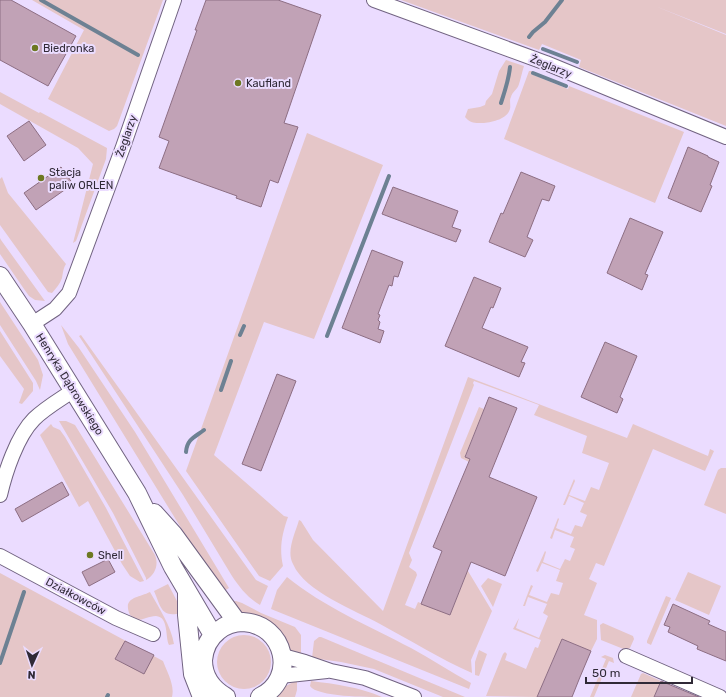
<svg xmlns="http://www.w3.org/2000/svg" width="726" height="697" font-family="Rubik,sans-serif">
	<rect width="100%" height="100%" fill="#ebdcff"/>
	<!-- green -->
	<path fill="#e5c6c8" d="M 32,0 L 163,0 L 117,126 L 114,129 L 109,131 L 48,99 L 84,30 Z
		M 401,0 L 726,0 L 726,34 L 655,6 L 726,35 L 726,126 L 579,67 L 581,60 L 542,44 L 539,50 Z
		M 506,60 L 524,66 C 522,72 521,78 519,84 C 518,89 512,92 511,97 C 509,100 511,105 510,109 C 507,119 493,122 484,123 C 475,123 471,124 465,117 L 468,109 L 480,107 L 485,105 L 486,101 L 492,94 L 499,71 Z
		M 529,71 L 532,71 L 531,74 L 568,89 L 569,86 L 684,132 L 655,203 L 504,139 Z
		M 0,92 L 39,113 L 40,112 L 107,148 L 106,159 L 76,241 L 73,243 L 93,164 L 78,148 L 0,104 Z
		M 307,133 L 383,165 L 314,339 L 264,322 L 214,455 L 284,516 L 288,517 C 282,534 279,548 283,566 L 270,581 L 259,576 L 186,471 Z
		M 2,177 L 8,193 L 66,264 C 63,269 63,273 62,278 C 60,284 56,288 52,293 L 48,292 L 0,225 L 0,179 Z
		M 0,238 L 1,240 L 45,301 L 35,300 L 29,296 L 24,289 L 0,254 Z
		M 0,302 L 38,360 L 43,375 L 40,390 L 36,381 L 0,325 Z
		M 61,325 L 79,348 L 135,432 L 229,588 L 221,593 L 68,344 Z
		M 0,331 L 33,383 L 33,391 L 22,404 L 19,403 L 24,389 L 0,356 Z
		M 81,335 L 256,580 L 268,586 L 260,605 C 247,597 240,588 232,576 L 183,495 L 79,336 Z
		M 468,377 L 627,438 L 633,424 L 708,456 L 710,449 L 714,451 L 705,471 L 653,449 L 604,566 L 596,563 L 589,579 L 597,583 L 584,615 L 597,620 L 597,639 L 591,651 L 562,639 L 537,697 L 486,696 L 503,654 L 505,652 L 507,654 L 505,660 L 526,669 L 535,647 L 538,648 L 541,640 L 513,629 L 519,618 L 516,628 L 539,638 L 548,616 L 543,613 L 547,604 L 528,597 L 525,606 L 523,606 L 531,585 L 533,586 L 529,595 L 547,602 L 551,593 L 559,595 L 563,583 L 556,581 L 560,570 L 542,563 L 538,572 L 536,571 L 545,551 L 546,552 L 543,562 L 560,569 L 565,559 L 570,561 L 575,549 L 570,547 L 574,537 L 555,530 L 552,539 L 550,538 L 558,518 L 559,519 L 556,528 L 571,534 L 575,525 L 582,527 L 587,515 L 580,512 L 584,503 L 569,496 L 565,505 L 563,505 L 574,479 L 575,481 L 569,495 L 585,501 L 591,487 L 599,490 L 609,463 L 582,453 L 587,436 L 534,415 L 539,405 L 474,381 L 473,383 L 474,385 L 409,553 L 412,560 L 409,567 L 416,572 L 417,575 L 405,605 L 415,609 L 418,602 L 450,615 L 465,578 L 465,566 L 492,611 L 471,660 L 472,673 C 440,659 410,640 380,624 C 355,610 305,592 293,564 C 286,551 295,534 299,520 L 301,521 L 313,540 L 383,611 Z
		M 479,407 L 484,409 L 465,456 L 470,459 L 469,462 L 461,458 L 460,453 Z
		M 59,421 L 66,421 L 75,425 L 155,555 C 159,565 155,575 146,580 L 146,578 L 113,513 Z
		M 51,424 L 53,427 L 60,430 L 65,437 L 106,508 L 144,581 L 140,582 L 130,576 L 122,564 L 88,501 L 79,507 L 40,435 Z
		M 721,468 L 726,468 L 726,514 L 704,505 L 718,470 Z
		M 688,572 L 721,586 L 709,615 L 675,600 Z
		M 0,573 L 163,661 C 167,672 175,685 172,697 L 0,697 Z
		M 287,577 C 324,607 369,626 411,648 C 431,659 451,672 471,683 L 469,689 L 271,609 L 277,590 Z
		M 488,578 L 502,584 L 493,607 L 481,586 Z
		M 168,584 L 178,603 L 181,613 C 161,618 161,607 154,591 Z
		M 150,592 C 159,608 171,626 174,644 L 169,645 C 165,637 169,617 156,616 C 149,616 143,620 137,620 L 130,615 C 122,597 138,598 150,592 Z
		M 666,596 L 671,598 L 651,645 L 647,643 L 647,641 Z
		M 236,601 L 242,603 L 261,613 L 295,627 L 301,635 L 301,656 L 293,652 L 245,617 L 229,602 Z
		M 603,623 L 633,636 L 634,639 L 630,648 L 626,650 L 601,640 L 600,625 Z
		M217 662a27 27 0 1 1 54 0a27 27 0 1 1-54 0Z
		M 319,637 L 321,637 L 465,697 L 443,697 L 374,669 L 341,662 L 312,658 L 314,641 Z
		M 479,650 L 487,654 L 479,676 L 475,675 L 475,662 Z
		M 605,655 L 613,658 L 614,663 L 609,661 L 594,697 L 590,697 L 606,659 L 601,657 Z
		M 643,673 L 661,681 L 654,697 L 631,697 L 641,674 Z
		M 297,680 L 297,690 L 295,697 L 271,697 L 284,687 Z
		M 311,681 C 335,684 359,687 382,697 C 368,697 317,697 310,686 Z"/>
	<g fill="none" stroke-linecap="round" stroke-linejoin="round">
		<!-- stream -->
		<path stroke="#6d8193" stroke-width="4" d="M 41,0 L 138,55
			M 529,37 L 533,32 L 545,22 L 562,0
			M 543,49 L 577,62
			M 533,73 L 566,86
			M 501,103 C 505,91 509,79 510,67
			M 240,335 L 244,326
			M 327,336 L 389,176
			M 221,390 L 231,361
			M 186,452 C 187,439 195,437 204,430
			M 0,663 L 24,592
			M 107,697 L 108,695"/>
	</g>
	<!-- building -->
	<path fill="#c1a2b6" stroke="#8d6e83" d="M 0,0 L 11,0 L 76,36 L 48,86 L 0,60 Z
		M 206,0 L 278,0 L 321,15 L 284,123 L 298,127 L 278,183 L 270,180 L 261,207 L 236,198 L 237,196 L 159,168 L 169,141 L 159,137 L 197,30 L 195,30 Z
		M 29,121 L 46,145 L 24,161 L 7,136 Z
		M 688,147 L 708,156 L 708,157 L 719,162 L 710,185 L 712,186 L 701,212 L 668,198 Z
		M 61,167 L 73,184 L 36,210 L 24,193 Z
		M 521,172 L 555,186 L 549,201 L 542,199 L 527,237 L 533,240 L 525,257 L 489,242 L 501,213 L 503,214 Z
		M 393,187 L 458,211 L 452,227 L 461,230 L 456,242 L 382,214 Z
		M 630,218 L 663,232 L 645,274 L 648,275 L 642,290 L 607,273 Z
		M 372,250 L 403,262 L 398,277 L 394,276 L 392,286 L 389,285 L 378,314 L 380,315 L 378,320 L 380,322 L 378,329 L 384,331 L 380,343 L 342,328 Z
		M 474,277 L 501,288 L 493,308 L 491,307 L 482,328 L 528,347 L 521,362 L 525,363 L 519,377 L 445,346 Z
		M 605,342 L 637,356 L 620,397 L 623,399 L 617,413 L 581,397 Z
		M 277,374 L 296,381 L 261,471 L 242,464 Z
		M 489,397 L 517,408 L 489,477 L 537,497 L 505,576 L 471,562 L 450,615 L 421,604 L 442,551 L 433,547 L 470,459 L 465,457 Z
		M 62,482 L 69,495 L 22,522 L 15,509 Z
		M 108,559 L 115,572 L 89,586 L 82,572 Z
		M 673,604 L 710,621 L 708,624 L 726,632 L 726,661 L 697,649 L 698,646 L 668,632 L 670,627 L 664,625 Z
		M 562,639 L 591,651 L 580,677 L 572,697 L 537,697 Z
		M 125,641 L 154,655 L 144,674 L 115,659 Z
		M 661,681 L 687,692 L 699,697 L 654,697 Z"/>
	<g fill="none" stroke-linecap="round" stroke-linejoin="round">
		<defs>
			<path id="minor" d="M 374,0 L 546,63 L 726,137
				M 32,324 L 55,309 L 69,293 L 123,147 L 174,0
				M 0,495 C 5,473 17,436 34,419 C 45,408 61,399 74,390
				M 0,556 L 116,618 L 153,634
				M 283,656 L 305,662 L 331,671 L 365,678 L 414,697
				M 626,656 L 720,697
				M 280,676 L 327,671"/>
			<path id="major" d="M 0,276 L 32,324 L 137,493 L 173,567 L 213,635
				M 154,513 L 173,534 L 237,622
				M 187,591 L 187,615 L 193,674 L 202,697
				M 226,697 C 212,689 203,676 203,660 C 204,649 209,638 218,631 C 225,625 234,622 243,622 C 285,624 298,679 260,697"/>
		</defs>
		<!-- minor casing -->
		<use href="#minor" stroke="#716381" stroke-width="16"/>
		<!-- major casing -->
		<use href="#major" stroke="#716381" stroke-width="20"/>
		<!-- minor -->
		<use href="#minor" stroke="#fff" stroke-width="14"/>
		<!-- major -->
		<use href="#major" stroke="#fff" stroke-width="18"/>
	</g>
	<!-- markers -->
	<g fill="#6d7822" stroke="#ebdcff" stroke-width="1.5">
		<circle cx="35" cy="48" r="4"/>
		<circle cx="238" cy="83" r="4"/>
		<circle cx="41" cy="178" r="4"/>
		<circle cx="90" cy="555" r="4"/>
	</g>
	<g text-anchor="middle" stroke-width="4" stroke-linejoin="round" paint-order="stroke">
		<!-- poi labels -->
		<g font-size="11" fill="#302a37" stroke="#ebdcff" text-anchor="start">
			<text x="43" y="52">Biedronka</text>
			<text x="246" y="87">Kaufland</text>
			<text x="49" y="176">Stacja<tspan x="49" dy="13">paliw ORLEN</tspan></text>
			<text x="98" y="559">Shell</text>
		</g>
		<!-- street labels -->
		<g font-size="11" fill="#302a37" stroke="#ebdcff">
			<text transform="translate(551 66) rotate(22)" y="4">Żeglarzy</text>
			<text transform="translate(126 136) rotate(-71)" y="4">Żeglarzy</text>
			<text transform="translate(70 384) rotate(58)" y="4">Henryka Dąbrowskiego</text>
			<text transform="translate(76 596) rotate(28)" y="4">Działkowców</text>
		</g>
	</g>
	<!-- north arrow -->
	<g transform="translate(32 665) rotate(183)" stroke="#ebdcff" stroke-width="3" paint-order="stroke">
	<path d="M0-3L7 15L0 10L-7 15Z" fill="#302a37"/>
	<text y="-6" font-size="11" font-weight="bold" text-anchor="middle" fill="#302a37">N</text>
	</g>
	<!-- scale -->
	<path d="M586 677v6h106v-6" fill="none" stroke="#302a37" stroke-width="2"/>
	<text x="592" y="677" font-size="12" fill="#302a37" stroke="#ebdcff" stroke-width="3" paint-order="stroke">50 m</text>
</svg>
